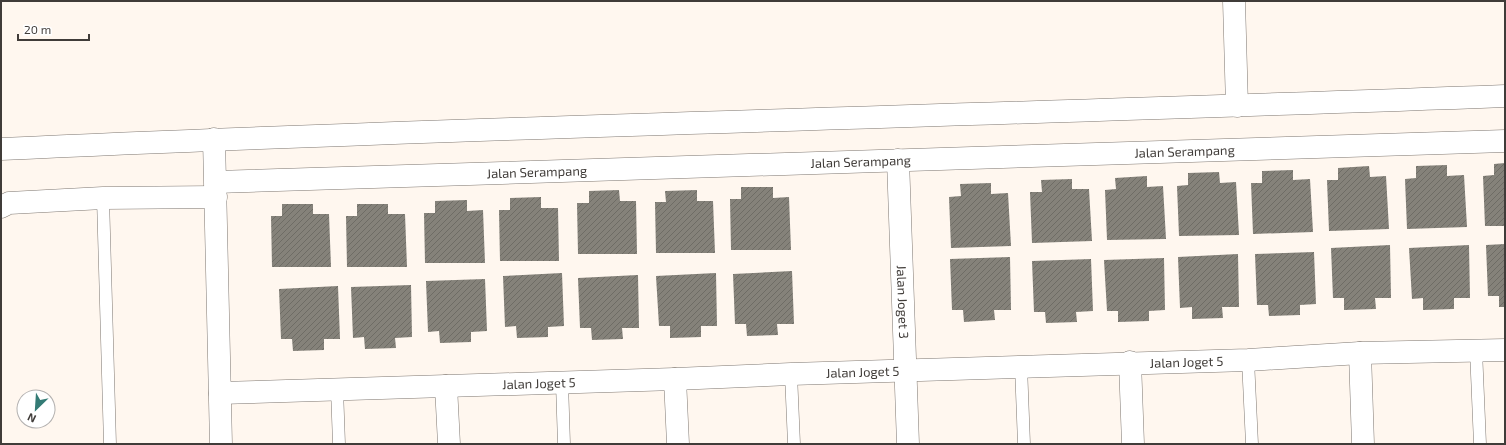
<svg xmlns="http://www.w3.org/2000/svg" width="1506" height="445" font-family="'Exo 2',sans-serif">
	<defs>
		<pattern id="building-hatch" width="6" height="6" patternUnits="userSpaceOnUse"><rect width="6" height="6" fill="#85827a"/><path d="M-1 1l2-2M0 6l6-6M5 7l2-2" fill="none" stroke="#6e6c65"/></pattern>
	</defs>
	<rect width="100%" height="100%" fill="#fff7ef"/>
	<!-- building -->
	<path fill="url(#building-hatch)" d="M 1505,163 L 1505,226 L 1485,226 L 1483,176 L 1494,175 L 1494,164 Z
		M 1447,165 L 1447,176 L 1464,175 L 1467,227 L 1407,229 L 1405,179 L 1416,178 L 1416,166 Z
		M 1369,166 L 1370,177 L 1386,176 L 1389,229 L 1329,231 L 1327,180 L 1338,180 L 1338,168 Z
		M 1293,170 L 1293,180 L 1310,179 L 1313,232 L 1253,234 L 1251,183 L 1262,183 L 1262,171 Z
		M 1219,172 L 1220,183 L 1236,182 L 1239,235 L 1179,236 L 1177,186 L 1188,185 L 1188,173 Z
		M 1147,176 L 1147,187 L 1163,186 L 1166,239 L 1107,240 L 1105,190 L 1116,189 L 1115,178 Z
		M 1072,179 L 1072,189 L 1089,189 L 1092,241 L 1032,243 L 1030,192 L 1042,192 L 1041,180 Z
		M 991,183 L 991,194 L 1008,193 L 1011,246 L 951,248 L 949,197 L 961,196 L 960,184 Z
		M 741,187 L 773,187 L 773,198 L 789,197 L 791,250 L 731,250 L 730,199 L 741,199 Z
		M 619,190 L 620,201 L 636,201 L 637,254 L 578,254 L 577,203 L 589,203 L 589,191 Z
		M 697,190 L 697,201 L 713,201 L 715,253 L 656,253 L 655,202 L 666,202 L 665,191 Z
		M 541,197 L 541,208 L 558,208 L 559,261 L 500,261 L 499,210 L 510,210 L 510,198 Z
		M 467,200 L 467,211 L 483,210 L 485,263 L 425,263 L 424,213 L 435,213 L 435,201 Z
		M 282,204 L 313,204 L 313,214 L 329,214 L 331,267 L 272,267 L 271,216 L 282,216 Z
		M 357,204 L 388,204 L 388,214 L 405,214 L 407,267 L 347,267 L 346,216 L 357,216 Z
		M 1505,244 L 1505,307 L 1499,307 L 1499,296 L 1488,296 L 1486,245 Z
		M 1390,245 L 1391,298 L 1375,298 L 1376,309 L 1344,310 L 1344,298 L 1333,298 L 1331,248 Z
		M 1469,245 L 1470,298 L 1454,298 L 1454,309 L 1423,310 L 1423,298 L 1412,299 L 1409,248 Z
		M 1314,252 L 1316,304 L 1300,305 L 1300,315 L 1269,316 L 1268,305 L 1257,305 L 1255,254 Z
		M 1238,254 L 1239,307 L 1222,307 L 1223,318 L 1192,319 L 1192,307 L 1180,308 L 1178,257 Z
		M 1010,257 L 1011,310 L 994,310 L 995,320 L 964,322 L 963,310 L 952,310 L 950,259 Z
		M 1164,258 L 1165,310 L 1149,311 L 1149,321 L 1118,322 L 1118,311 L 1107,311 L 1104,260 Z
		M 1091,259 L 1093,311 L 1076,312 L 1077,322 L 1046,323 L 1045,312 L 1034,312 L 1032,261 Z
		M 792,271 L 794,324 L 777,324 L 778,335 L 747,336 L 746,324 L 735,324 L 733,274 Z
		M 562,273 L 564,326 L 548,327 L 548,337 L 517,338 L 516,326 L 505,327 L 503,276 Z
		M 716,273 L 717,326 L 701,326 L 701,337 L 670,338 L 670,326 L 659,326 L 656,276 Z
		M 638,275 L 639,328 L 622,328 L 623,339 L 592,340 L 591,328 L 580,328 L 578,278 Z
		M 485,279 L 487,331 L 471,332 L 471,342 L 440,343 L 439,331 L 428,332 L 426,281 Z
		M 411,285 L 412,337 L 395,338 L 396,348 L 365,349 L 364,337 L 353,338 L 351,287 Z
		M 338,286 L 340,339 L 324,339 L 324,350 L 293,351 L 292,339 L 281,339 L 279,289 Z"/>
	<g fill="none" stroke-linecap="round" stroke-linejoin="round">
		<defs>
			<path id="service" d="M 103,198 L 110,444
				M 1476,350 L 1480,444
				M 1248,360 L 1252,444
				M 1021,366 L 1024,444
				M 791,374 L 794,444
				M 562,383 L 564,444
				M 337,389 L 339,444"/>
			<g id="minor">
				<path d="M 1234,1 L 1237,106"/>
				<path d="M 214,139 L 221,444"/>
				<path d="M 1,149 C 502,126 1004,115 1505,96"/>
				<path id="s1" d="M 898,160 L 908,444"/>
				<path id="s2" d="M 216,182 L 1505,141"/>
				<path d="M 1,207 L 9,203 L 103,198 L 216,197"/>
				<path d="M 1360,353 L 1363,444"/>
				<path d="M 1130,362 L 1133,444"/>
				<path d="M 675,379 L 678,444"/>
				<path d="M 446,386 L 449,444"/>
				<path id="s3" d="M 220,393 L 675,379 L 791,374 L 1248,360 L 1360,353 L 1505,350"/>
			</g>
		</defs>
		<!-- service casing -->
		<use href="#service" stroke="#7f7872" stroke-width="13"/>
		<!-- minor casing -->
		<use href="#minor" stroke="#7f7872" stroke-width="23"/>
		<!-- service -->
		<use href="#service" stroke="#fff" stroke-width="12"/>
		<!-- minor -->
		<use href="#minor" stroke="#fff" stroke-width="22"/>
	</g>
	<g text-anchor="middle" stroke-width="4" stroke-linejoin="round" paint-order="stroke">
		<!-- street labels -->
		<g font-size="13" fill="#403c39" stroke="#fff">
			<text dy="5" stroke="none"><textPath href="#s2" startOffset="969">Jalan Serampang</textPath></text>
			<text dy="5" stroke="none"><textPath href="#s2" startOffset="645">Jalan Serampang</textPath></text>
			<text dy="5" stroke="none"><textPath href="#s2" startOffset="321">Jalan Serampang</textPath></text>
			<text dy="5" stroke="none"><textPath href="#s1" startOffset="142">Jalan Joget 3</textPath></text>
			<text dy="5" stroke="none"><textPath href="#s3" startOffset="967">Jalan Joget 5</textPath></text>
			<text dy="5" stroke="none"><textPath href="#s3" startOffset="643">Jalan Joget 5</textPath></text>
			<text dy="5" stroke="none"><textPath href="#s3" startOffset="319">Jalan Joget 5</textPath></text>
		</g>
	</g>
	<!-- border -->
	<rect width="1506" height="445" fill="none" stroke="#403c39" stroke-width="4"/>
	<!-- north arrow -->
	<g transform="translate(36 409) rotate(205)"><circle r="19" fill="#ffffff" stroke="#b3b1b0"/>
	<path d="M0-3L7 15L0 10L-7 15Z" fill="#347b75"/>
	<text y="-6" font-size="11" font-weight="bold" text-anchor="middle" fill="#403c39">N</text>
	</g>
	<!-- scale -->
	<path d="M18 34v6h71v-6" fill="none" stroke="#403c39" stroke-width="2"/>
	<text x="24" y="34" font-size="12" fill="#403c39" stroke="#ffffff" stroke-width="3" paint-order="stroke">20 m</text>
</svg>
